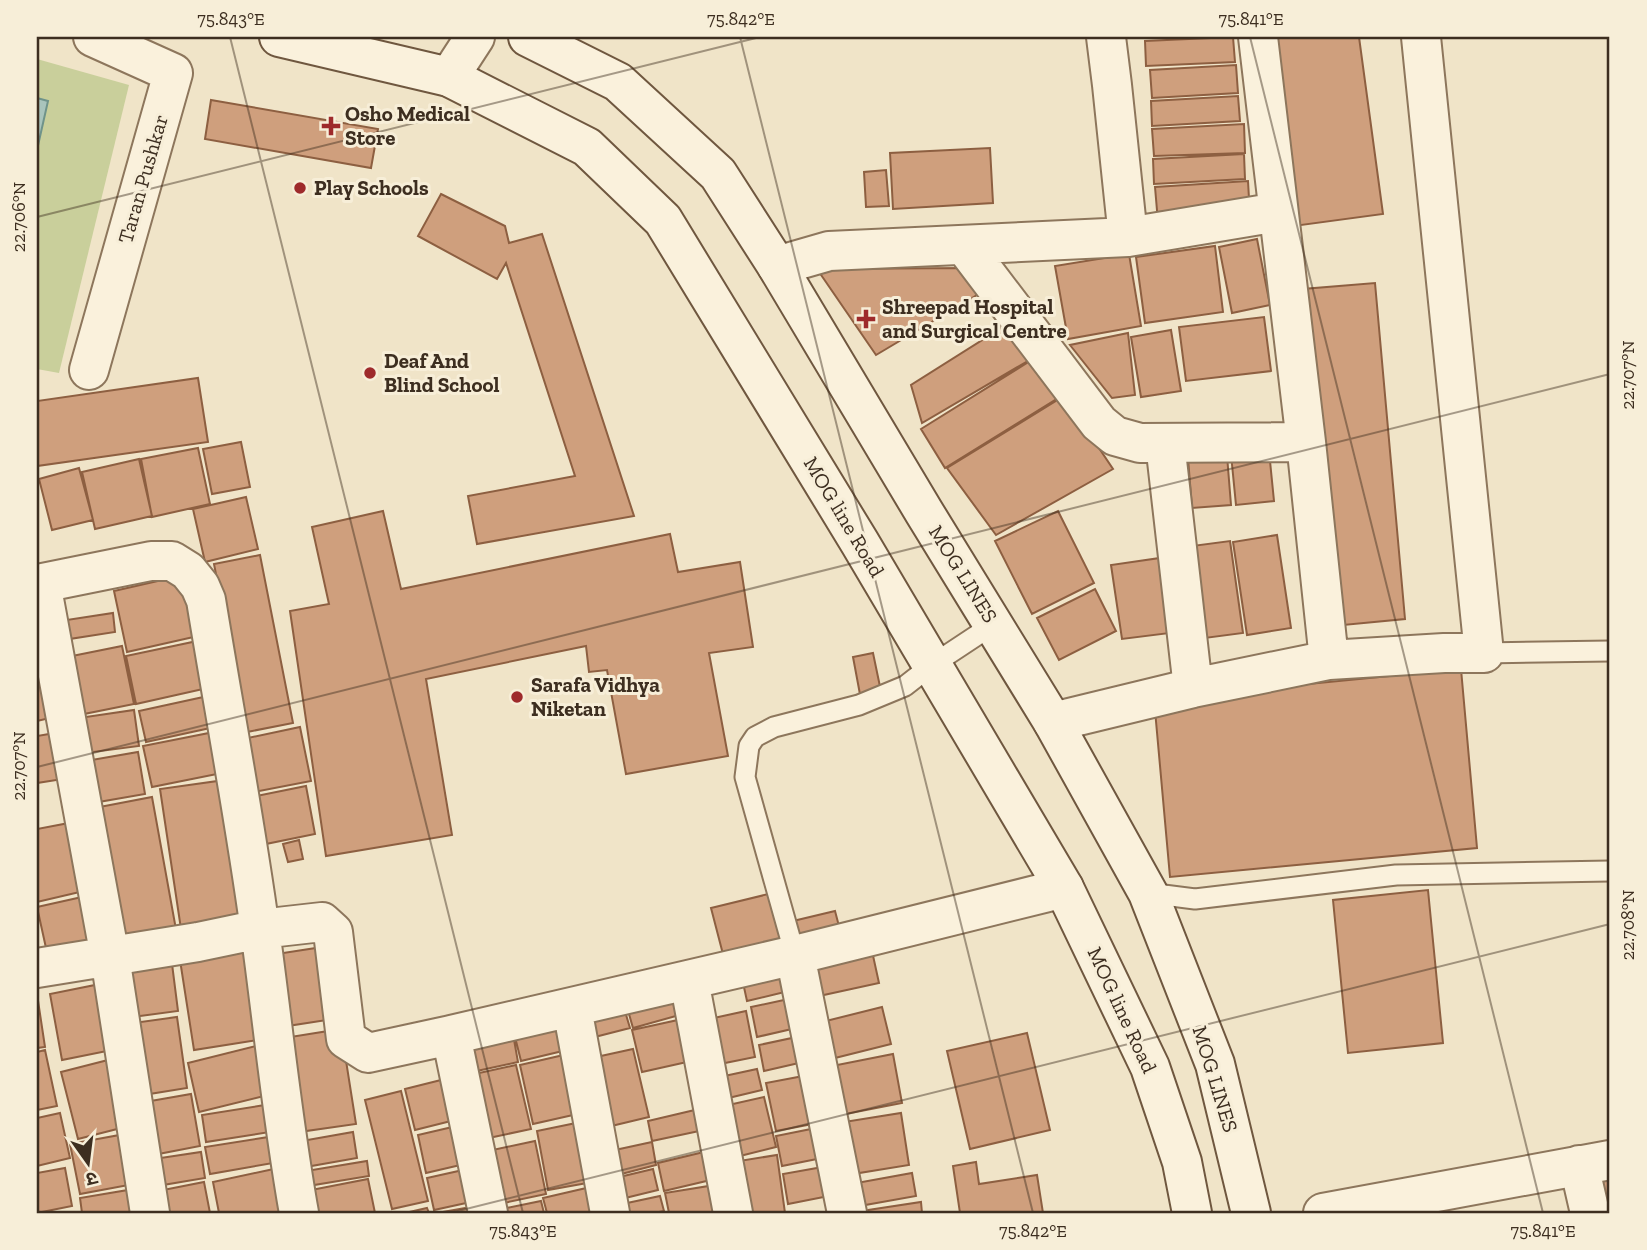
<svg xmlns="http://www.w3.org/2000/svg" width="1647" height="1250" font-family="'Zilla Slab','Noto Sans Devanagari',serif">
	<rect width="100%" height="100%" fill="#f0e4c8"/>
	<!-- green -->
	<path fill="#c9cf9b" d="M 37,59 L 129,85 L 59,373 L 37,369 Z"/>
	<!-- water -->
	<path fill="#a9c4bc" stroke="#6f938a" stroke-width="2" d="M 37,98 L 48,101 L 37,150 Z"/>
	<!-- building -->
	<path fill="#cf9f7d" stroke="#8d5f41" stroke-width="2" d="M 1233,37 L 1235,62 L 1146,66 L 1145,41 Z
		M 1269,37 L 1359,37 L 1383,214 L 1294,226 Z
		M 1236,65 L 1238,93 L 1152,98 L 1150,70 Z
		M 1238,96 L 1240,121 L 1152,126 L 1151,101 Z
		M 211,100 L 378,129 L 371,168 L 205,139 Z
		M 1244,124 L 1245,153 L 1154,156 L 1152,129 Z
		M 990,148 L 993,203 L 893,209 L 890,153 Z
		M 1244,154 L 1245,179 L 1154,184 L 1153,159 Z
		M 886,170 L 889,206 L 866,207 L 864,172 Z
		M 1248,181 L 1250,216 L 1158,222 L 1155,187 Z
		M 441,194 L 505,226 L 509,243 L 542,234 L 634,516 L 477,544 L 468,496 L 575,476 L 506,263 L 497,279 L 418,236 Z
		M 1257,239 L 1270,305 L 1232,313 L 1219,247 Z
		M 1215,246 L 1223,312 L 1145,323 L 1136,257 Z
		M 1129,254 L 1141,326 L 1068,339 L 1055,266 Z
		M 971,268 L 987,289 L 876,355 L 817,269 Z
		M 1375,283 L 1405,619 L 1333,626 L 1303,289 Z
		M 1264,317 L 1271,371 L 1186,381 L 1179,327 Z
		M 1011,322 L 1033,358 L 922,423 L 911,385 Z
		M 1171,330 L 1181,391 L 1141,397 L 1131,337 Z
		M 1128,333 L 1135,395 L 1112,398 L 1070,345 Z
		M 1038,356 L 1063,395 L 945,468 L 921,429 Z
		M 198,378 L 208,442 L 37,466 L 37,401 Z
		M 1064,396 L 1113,469 L 996,535 L 947,468 Z
		M 1268,441 L 1274,501 L 1236,505 L 1230,444 Z
		M 241,442 L 250,487 L 212,494 L 203,449 Z
		M 1226,443 L 1231,505 L 1192,508 L 1187,446 Z
		M 198,448 L 210,504 L 152,517 L 141,459 Z
		M 139,459 L 152,516 L 95,529 L 82,472 Z
		M 79,468 L 93,520 L 52,530 L 39,479 Z
		M 246,497 L 258,549 L 205,562 L 193,509 Z
		M 383,511 L 401,589 L 670,534 L 678,572 L 740,562 L 753,647 L 709,653 L 728,756 L 626,774 L 607,670 L 589,672 L 586,646 L 426,679 L 452,835 L 326,856 L 290,611 L 329,604 L 312,527 Z
		M 1058,511 L 1094,583 L 1032,614 L 995,541 Z
		M 1277,535 L 1291,628 L 1247,635 L 1233,542 Z
		M 1230,541 L 1243,633 L 1205,638 L 1192,546 Z
		M 260,555 L 293,723 L 247,732 L 214,564 Z
		M 1160,558 L 1170,633 L 1122,639 L 1111,565 Z
		M 184,575 L 198,636 L 127,652 L 114,591 Z
		M 1095,589 L 1116,631 L 1059,660 L 1037,618 Z
		M 113,613 L 115,632 L 63,640 L 60,621 Z
		M 202,640 L 212,687 L 136,704 L 126,656 Z
		M 122,646 L 134,704 L 79,715 L 67,657 Z
		M 873,653 L 883,701 L 862,705 L 853,657 Z
		M 37,665 L 54,717 L 37,721 Z
		M 1461,669 L 1477,848 L 1170,877 L 1154,699 Z
		M 208,696 L 215,727 L 146,742 L 139,711 Z
		M 134,710 L 139,746 L 78,754 L 72,719 Z
		M 300,727 L 311,781 L 254,792 L 243,739 Z
		M 214,732 L 222,773 L 152,787 L 143,746 Z
		M 55,733 L 63,779 L 37,783 L 37,736 Z
		M 138,752 L 145,794 L 87,804 L 80,762 Z
		M 225,780 L 246,919 L 181,929 L 160,789 Z
		M 306,786 L 315,834 L 261,845 L 252,797 Z
		M 152,797 L 177,935 L 114,946 L 89,809 Z
		M 69,823 L 84,891 L 37,902 L 37,829 Z
		M 299,840 L 303,859 L 288,862 L 283,844 Z
		M 785,890 L 793,921 L 835,911 L 840,930 L 724,958 L 711,908 Z
		M 1428,890 L 1443,1043 L 1348,1053 L 1333,900 Z
		M 91,895 L 103,944 L 48,957 L 37,907 Z
		M 329,946 L 340,1018 L 281,1027 L 270,955 Z
		M 244,950 L 258,1040 L 194,1050 L 180,960 Z
		M 872,951 L 879,983 L 810,998 L 804,965 Z
		M 171,956 L 178,1011 L 125,1018 L 118,964 Z
		M 788,967 L 793,990 L 747,1001 L 742,978 Z
		M 95,985 L 107,1051 L 62,1060 L 50,994 Z
		M 677,993 L 683,1014 L 633,1028 L 627,1007 Z
		M 37,994 L 45,1047 L 37,1048 Z
		M 798,997 L 805,1026 L 757,1037 L 751,1007 Z
		M 882,1007 L 891,1044 L 827,1060 L 818,1023 Z
		M 624,1008 L 630,1028 L 587,1039 L 582,1019 Z
		M 746,1011 L 755,1057 L 710,1066 L 700,1021 Z
		M 177,1017 L 187,1088 L 137,1096 L 126,1024 Z
		M 687,1018 L 696,1060 L 642,1072 L 632,1030 Z
		M 564,1022 L 571,1049 L 521,1061 L 514,1033 Z
		M 341,1029 L 356,1124 L 299,1132 L 284,1038 Z
		M 1027,1033 L 1050,1130 L 970,1149 L 947,1051 Z
		M 513,1034 L 518,1062 L 472,1072 L 466,1044 Z
		M 806,1035 L 812,1060 L 764,1071 L 759,1045 Z
		M 256,1046 L 268,1095 L 199,1112 L 188,1063 Z
		M 633,1049 L 649,1117 L 603,1128 L 587,1059 Z
		M 45,1050 L 57,1106 L 37,1110 L 37,1052 Z
		M 568,1054 L 582,1113 L 533,1124 L 520,1065 Z
		M 893,1054 L 902,1103 L 835,1116 L 827,1067 Z
		M 108,1060 L 125,1127 L 78,1139 L 61,1072 Z
		M 516,1065 L 531,1129 L 484,1139 L 470,1075 Z
		M 757,1069 L 762,1090 L 720,1100 L 715,1078 Z
		M 814,1074 L 823,1122 L 776,1131 L 766,1083 Z
		M 453,1077 L 463,1118 L 415,1130 L 405,1089 Z
		M 401,1091 L 428,1201 L 392,1209 L 365,1100 Z
		M 191,1094 L 200,1146 L 148,1156 L 139,1103 Z
		M 764,1097 L 776,1147 L 736,1157 L 724,1106 Z
		M 271,1104 L 276,1131 L 206,1142 L 202,1115 Z
		M 699,1109 L 704,1130 L 652,1141 L 648,1121 Z
		M 60,1113 L 70,1158 L 37,1166 L 37,1118 Z
		M 901,1113 L 909,1165 L 853,1174 L 844,1122 Z
		M 581,1122 L 593,1182 L 548,1190 L 537,1131 Z
		M 461,1125 L 469,1163 L 426,1173 L 418,1135 Z
		M 826,1126 L 832,1156 L 782,1166 L 776,1136 Z
		M 353,1132 L 357,1158 L 300,1168 L 296,1142 Z
		M 125,1134 L 134,1184 L 80,1194 L 70,1144 Z
		M 275,1136 L 279,1162 L 210,1174 L 205,1147 Z
		M 535,1141 L 546,1194 L 499,1204 L 488,1151 Z
		M 652,1142 L 656,1165 L 606,1178 L 601,1153 Z
		M 708,1151 L 715,1179 L 664,1191 L 658,1163 Z
		M 201,1152 L 205,1178 L 151,1187 L 147,1160 Z
		M 777,1155 L 785,1213 L 740,1213 L 733,1162 Z
		M 367,1161 L 369,1176 L 302,1187 L 300,1172 Z
		M 976,1162 L 979,1184 L 1037,1175 L 1043,1213 L 960,1213 L 953,1166 Z
		M 834,1165 L 839,1194 L 788,1204 L 783,1174 Z
		M 283,1167 L 293,1213 L 219,1213 L 213,1182 Z
		M 65,1168 L 72,1206 L 37,1213 L 37,1173 Z
		M 472,1168 L 480,1200 L 434,1210 L 427,1178 Z
		M 653,1169 L 658,1190 L 617,1200 L 611,1179 Z
		M 912,1173 L 916,1196 L 854,1207 L 851,1184 Z
		M 368,1179 L 375,1213 L 306,1213 L 301,1192 Z
		M 1610,1179 L 1610,1213 L 1605,1213 L 1599,1181 Z
		M 204,1182 L 210,1213 L 157,1213 L 153,1192 Z
		M 715,1185 L 721,1213 L 669,1213 L 665,1193 Z
		M 595,1186 L 602,1213 L 547,1213 L 543,1198 Z
		M 134,1189 L 138,1211 L 127,1213 L 82,1213 L 80,1198 Z
		M 660,1196 L 664,1211 L 654,1213 L 614,1213 L 613,1206 Z
		M 541,1201 L 544,1213 L 497,1213 L 497,1210 Z
		M 921,1202 L 922,1213 L 855,1212 Z
		M 477,1206 L 478,1213 L 437,1213 Z
		M 427,1208 L 429,1213 L 405,1213 Z"/>
	<g fill="none" stroke-linecap="round" stroke-linejoin="round">
		<defs>
			<path id="service" d="M 1484,653 L 1610,651
				M 1148,893 L 1195,899 L 1396,875 L 1610,871
				M 795,955 L 745,777 L 749,746 L 755,737 L 774,727 L 859,705 L 905,686 L 932,665 L 994,624"/>
			<path id="minor" d="M 1106,37 L 1112,85 L 1128,237
				M 1258,37 L 1306,442 L 1329,660
				M 449,77 L 475,37
				M 964,245 L 1099,423 L 1115,436 L 1140,443 L 1306,442
				M 777,266 L 829,251 L 1128,237 L 1278,212
				M 89,370 L 173,73 L 93,37
				M 1165,443 L 1193,688
				M 41,583 L 110,957 L 150,1213
				M 37,584 L 151,561 L 172,561 L 188,571 L 200,586 L 206,600 C 224,710 245,820 260,930 C 273,1024 282,1119 299,1213
				M 1053,722 L 1193,688 L 1329,660 L 1444,653 L 1484,653 L 1421,37
				M 795,955 L 847,1213
				M 37,968 L 198,942 L 260,929 L 322,922 L 333,932 L 346,1039 L 368,1053 L 451,1035
				M 689,980 L 733,1213
				M 572,1008 L 610,1213
				M 1579,1165 L 1590,1213
				M 488,1213 L 451,1035 L 795,955 L 1064,888
				M 1323,1213 L 1610,1160"/>
			<path id="secondary" d="M 279,37 L 449,77 L 587,147 L 663,220 L 860,543 L 1064,888 L 1150,1067 L 1182,1162 L 1192,1213
				M 528,37 L 618,82 L 718,174 L 777,266 L 924,512 L 1053,722 L 1148,893 L 1215,1064 L 1251,1213"/>
		</defs>
		<!-- service casing -->
		<use href="#service" stroke="#8d765c" stroke-width="23"/>
		<!-- minor casing -->
		<use href="#minor" stroke="#8d765c" stroke-width="42"/>
		<!-- secondary casing -->
		<use href="#secondary" stroke="#6f573f" stroke-width="42"/>
		<!-- service -->
		<use href="#service" stroke="#faf1dc" stroke-width="19"/>
		<!-- minor -->
		<use href="#minor" stroke="#faf1dc" stroke-width="38"/>
		<!-- secondary -->
		<use href="#secondary" stroke="#faf1dc" stroke-width="38"/>
	</g>
	<!-- ticks -->
	<path fill="none" stroke="#3d2e20" stroke-width="2" stroke-opacity="0.45" d="M 230,37 L 523,1213M 740,37 L 1033,1213M 1250,37 L 1543,1213M 37,217 L 760,37M 37,767 L 1610,374M 450,1213 L 1610,924"/>
	<!-- markers -->
	<g fill="#9e2a2b" stroke="#f7eed8" stroke-width="2.5">
		<path d="M327.5 115.5h7v7h7v7h-7v7h-7v-7h-7v-7h7z"/>
		<circle cx="300" cy="188" r="7"/>
		<path d="M862.5 308.5h7v7h7v7h-7v7h-7v-7h-7v-7h7z"/>
		<circle cx="370" cy="373" r="7"/>
		<circle cx="517" cy="697" r="7"/>
	</g>
	<g text-anchor="middle" stroke-width="6" stroke-linejoin="round" paint-order="stroke">
		<!-- poi labels -->
		<g font-size="21" font-weight="bold" fill="#3d2e20" stroke="#f7eed8" text-anchor="start">
			<text x="345" y="121">Osho Medical<tspan x="345" dy="24">Store</tspan></text>
			<text x="314" y="195">Play Schools</text>
			<text x="882" y="314">Shreepad Hospital<tspan x="882" dy="24">and Surgical Centre</tspan></text>
			<text x="384" y="368">Deaf And<tspan x="384" dy="24">Blind School</tspan></text>
			<text x="531" y="692">Sarafa Vidhya<tspan x="531" dy="24">Niketan</tspan></text>
		</g>
		<!-- street labels -->
		<g font-size="21" fill="#3d2e20" stroke="#f7eed8">
			<text transform="translate(143 179) rotate(-74)" y="7">Taran Pushkar</text>
			<text transform="translate(844 517) rotate(59)" y="7">MOG line Road</text>
			<text transform="translate(963 574) rotate(58)" y="7">MOG LINES</text>
			<text transform="translate(1122 1010) rotate(65)" y="7">MOG line Road</text>
			<text transform="translate(1215 1079) rotate(73)" y="7">MOG LINES</text>
		</g>
	</g>
	<!-- border -->
	<rect width="1647" height="1250" fill="none" stroke="#f7eed8" stroke-width="77"/>
	<!-- north arrow -->
	<g transform="translate(88 1163) rotate(166)" stroke="#f7eed8" stroke-width="5" paint-order="stroke">
	<path d="M0-5L12 26L0 18L-12 26Z" fill="#3d2e20"/>
	<text y="-10" font-size="19" font-weight="bold" text-anchor="middle" fill="#3d2e20">उ</text>
	</g>
	<rect x="38" y="38" width="1570" height="1174" fill="none" stroke="#3d2e20" stroke-width="2.5"/>
	<g font-size="18" text-anchor="middle" fill="#3d2e20">
		<text x="231" y="25">75.843°E</text>
		<text x="741" y="25">75.842°E</text>
		<text x="1251" y="25">75.841°E</text>
		<text transform="translate(19 217) rotate(-90)" y="6">22.706°N</text>
		<text transform="translate(1628 375) rotate(-90)" y="6">22.707°N</text>
		<text transform="translate(19 766) rotate(-90)" y="6">22.707°N</text>
		<text transform="translate(1628 925) rotate(-90)" y="6">22.708°N</text>
		<text x="523" y="1237">75.843°E</text>
		<text x="1033" y="1237">75.842°E</text>
		<text x="1543" y="1237">75.841°E</text>
	</g>
</svg>
